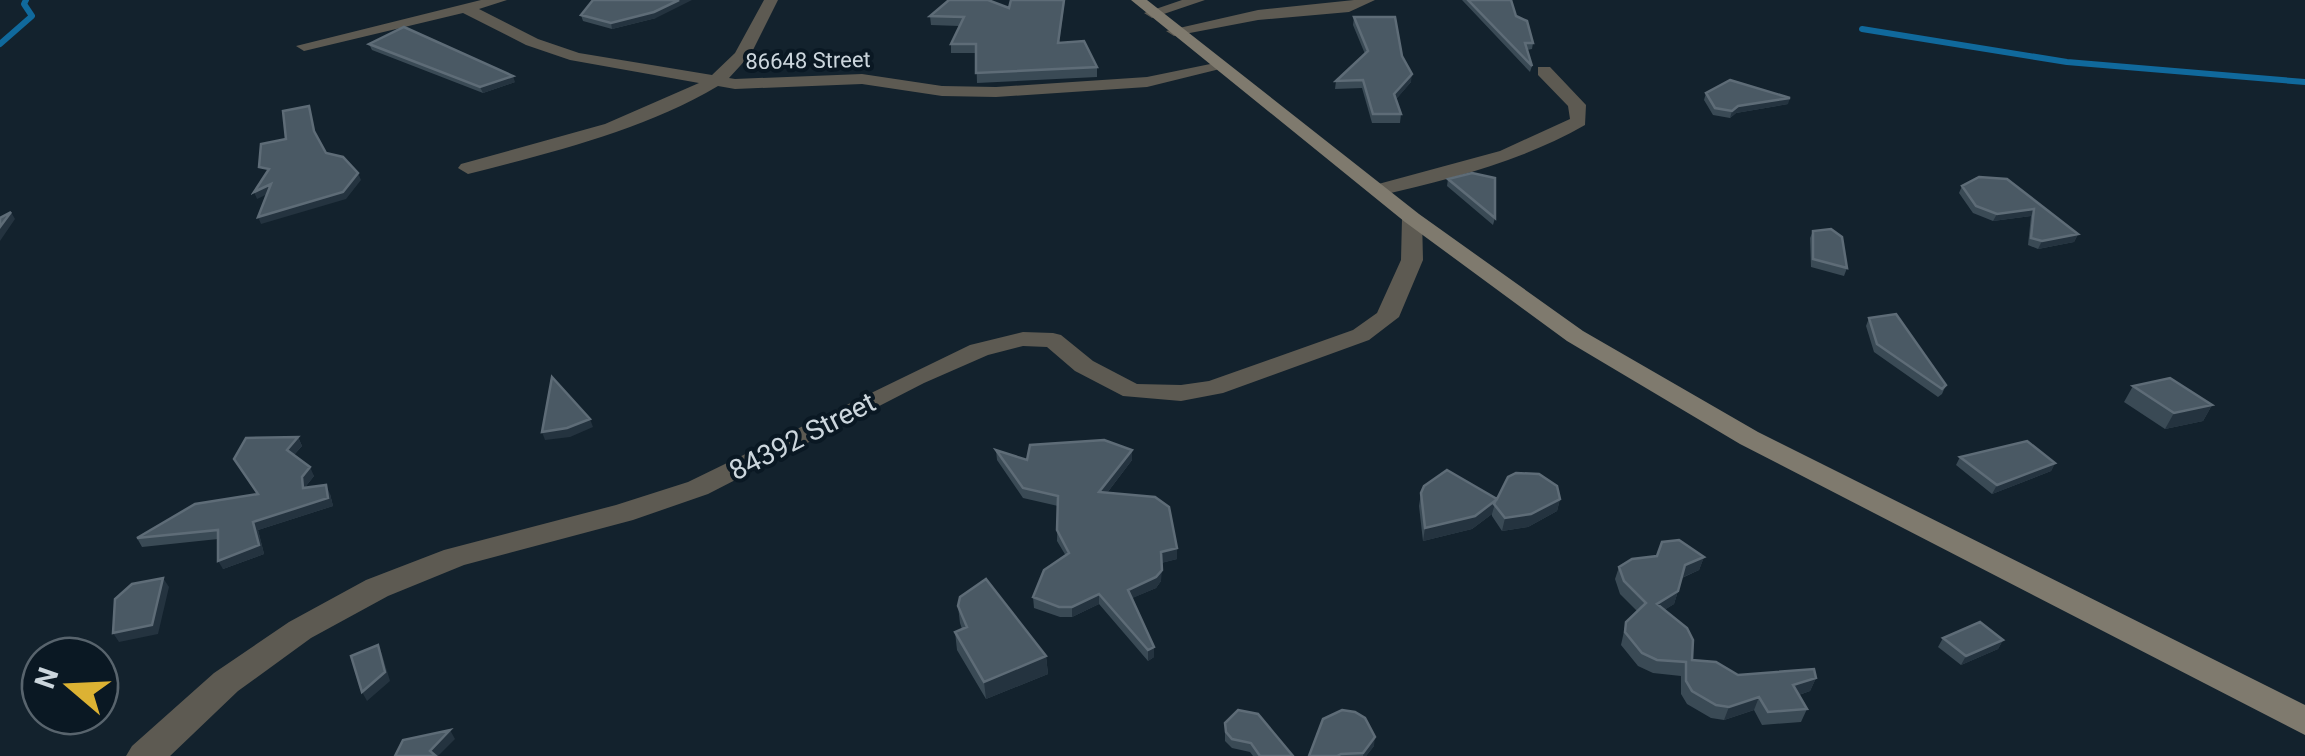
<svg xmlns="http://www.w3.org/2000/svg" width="2305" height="756" font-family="Roboto,sans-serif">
	<rect width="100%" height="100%" fill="#13222d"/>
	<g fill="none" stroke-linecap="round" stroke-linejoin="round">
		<!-- stream -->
		<path stroke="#10699c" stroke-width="6" d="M 1862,29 L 2067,62 L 2305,82
			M 0,44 L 32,16 L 24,4 L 26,0"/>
		<!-- street -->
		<path fill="#5d5a52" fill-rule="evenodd" d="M 481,0 L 507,0 L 479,9 L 538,39 L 579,53 L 712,75 L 735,53 L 764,0 L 778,0 L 751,54 L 729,78 L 735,79 L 862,74 L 942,86 L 996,87 L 1147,77 L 1220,62 L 1228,67 L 1147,87 L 996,97 L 942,96 L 862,84 L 735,89 L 718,86 C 642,131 553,152 468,174 L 458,168 L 461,164 L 605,124 L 699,83 L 570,60 L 526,45 L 463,13 L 304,51 L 296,46 Z
			M 1182,0 L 1205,0 L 1152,18 L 1144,13 Z
			M 1354,0 L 1375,0 L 1349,12 L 1258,20 L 1174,36 L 1166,31 L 1258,10 Z
			M 1538,67 L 1550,67 L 1586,105 L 1585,125 C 1520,162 1450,179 1378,196 L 1371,194 L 1371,186 L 1500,151 L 1570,119 L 1568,106 L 1538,75 Z
			M 1412,212 L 1422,218 L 1423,260 L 1399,317 L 1369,340 L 1223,393 L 1181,401 L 1123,396 L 1075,371 L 1047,347 L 1023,346 L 988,355 L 924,383 L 708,494 L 633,520 L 464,565 L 388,596 L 311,638 L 238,691 L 170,756 L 126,756 L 132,746 L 214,673 L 289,622 L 366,580 L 444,550 L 616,505 L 688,482 L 970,345 L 1023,332 L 1053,333 L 1061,335 L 1093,361 L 1137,384 L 1181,385 L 1209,381 L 1353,330 L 1377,313 L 1401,260 L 1402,218 Z"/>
		<!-- secondary -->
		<path fill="#7f7a6e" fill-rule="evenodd" d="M 1131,0 L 1147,0 L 1419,214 L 1583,331 L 1758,432 L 2305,705 L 2305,735 L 1740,444 L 1567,341 L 1405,222 Z"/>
	</g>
	<!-- wall -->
	<path fill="#3a4a55" d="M 1462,0 L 1511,0 L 1516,16 L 1533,43 L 1532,49 L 1527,50 L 1532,66 L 1530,72 Z
		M 1009,8 L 1097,67 L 1097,77 L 977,83 L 976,53 L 951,53 L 951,44 L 959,26 L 931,25 L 930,16 Z
		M 581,15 L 656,18 L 612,29 L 583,21 Z
		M 1354,17 L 1402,56 L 1411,82 L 1396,99 L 1401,114 L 1400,123 L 1372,123 L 1362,88 L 1335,89 L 1336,81 L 1365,54 L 1353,25 Z
		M 369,44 L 515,82 L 483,93 L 372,50 Z
		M 1706,93 L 1788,104 L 1736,113 L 1730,118 L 1713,115 L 1704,100 Z
		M 1979,177 L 2078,234 L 2074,242 L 2038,249 L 2028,245 L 2031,216 L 1993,221 L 1973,213 L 1959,193 L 1962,186 Z
		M 1448,179 L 1495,218 L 1493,225 L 1447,186 Z
		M 1813,231 L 1847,268 L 1844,276 L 1811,267 L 1810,238 Z
		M 1869,318 L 1946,385 L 1942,394 L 1938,397 L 1874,352 L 1866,326 Z
		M 2133,386 L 2212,405 L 2203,421 L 2165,429 L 2124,402 Z
		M 298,437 L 302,446 L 294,455 L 314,476 L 306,486 L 307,488 L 330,494 L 333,506 L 258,530 L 264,554 L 223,569 L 218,539 L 142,547 L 137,538 L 257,494 L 234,459 Z
		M 996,450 L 1027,460 L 1132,460 L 1107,493 L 1177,548 L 1177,559 L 1161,563 L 1161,581 L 1156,588 L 1132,598 L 1154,657 L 1148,661 L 1099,604 L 1072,617 L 1060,617 L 1034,608 L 1033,597 L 1066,556 L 1057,541 L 1058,506 L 1023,498 L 997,460 Z
		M 1960,457 L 2055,463 L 2051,471 L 1992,494 L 1956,465 Z
		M 1421,493 L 1497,499 L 1560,499 L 1557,511 L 1528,527 L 1502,531 L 1492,516 L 1492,514 L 1472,529 L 1423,541 L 1419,506 Z
		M 1704,557 L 1699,570 L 1682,578 L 1674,604 L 1664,610 L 1692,660 L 1738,675 L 1816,678 L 1810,691 L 1799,695 L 1807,709 L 1801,722 L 1762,725 L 1754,710 L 1724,720 L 1711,718 L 1687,704 L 1681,694 L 1681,676 L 1653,673 L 1638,666 L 1621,645 L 1626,622 L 1638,612 L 1620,594 L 1615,579 L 1619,567 Z
		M 958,606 L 1046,656 L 1048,674 L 986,699 L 957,650 L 955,632 L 962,629 L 960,623 Z
		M 1943,638 L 2003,640 L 1998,649 L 1961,665 L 1938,647 Z
		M 1225,723 L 1293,756 L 1253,756 L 1250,752 L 1232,748 L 1225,741 Z
		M 1374,746 L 1366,756 L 1309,756 Z"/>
	<!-- shaded-wall -->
	<path fill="#24333f" d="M 679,0 L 692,0 L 656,18 L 612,29 L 611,23 Z
		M 1064,0 L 1065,0 L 1058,52 L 1058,43 Z
		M 1412,74 L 1411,82 L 1393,103 L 1394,94 Z
		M 513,76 L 515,82 L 483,93 L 480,87 Z
		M 1790,98 L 1788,104 L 1736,113 L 1730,118 L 1732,111 L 1738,106 Z
		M 358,173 L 361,180 L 346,199 L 261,224 L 258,217 Z
		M 271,184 L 274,191 L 257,199 L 254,192 Z
		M 2034,209 L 2031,216 L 1993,221 L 1997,214 Z
		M 11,212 L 15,219 L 0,241 L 0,227 Z
		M 2078,234 L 2074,242 L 2038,249 L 2042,241 Z
		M 2212,405 L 2203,421 L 2165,429 L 2174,413 Z
		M 590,419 L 593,427 L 570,437 L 545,440 L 542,432 Z
		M 298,437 L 302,446 L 291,458 L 287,450 Z
		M 1132,450 L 1132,460 L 1100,502 L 1099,492 Z
		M 2055,463 L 2051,471 L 1992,494 L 1997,485 Z
		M 310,467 L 314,476 L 306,486 L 308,497 L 303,488 L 302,477 Z
		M 326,485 L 330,494 L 333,506 L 258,530 L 264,554 L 223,569 L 218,561 L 253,522 Z
		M 1560,499 L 1557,511 L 1528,527 L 1502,531 L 1505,518 Z
		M 1496,500 L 1492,514 L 1472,529 L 1423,541 L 1425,528 Z
		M 1177,548 L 1177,559 L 1161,563 L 1161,552 Z
		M 1704,557 L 1699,570 L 1681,578 L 1685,565 Z
		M 1162,570 L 1161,581 L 1156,588 L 1128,600 L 1128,590 Z
		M 163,578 L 169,587 L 158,634 L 119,642 L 113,633 Z
		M 1678,591 L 1674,604 L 1653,617 L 1657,604 Z
		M 1099,594 L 1099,604 L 1072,617 L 1072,607 Z
		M 2003,640 L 1998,649 L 1961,665 L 1966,656 Z
		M 378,645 L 382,654 L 390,681 L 367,701 L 362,692 Z
		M 1154,647 L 1154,657 L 1148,661 L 1148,650 Z
		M 1046,656 L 1048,674 L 986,699 L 984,682 Z
		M 1816,678 L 1810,691 L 1787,699 L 1793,685 Z
		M 1759,697 L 1754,710 L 1724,720 L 1729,707 Z
		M 450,730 L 455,739 L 438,756 L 433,756 L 430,751 Z
		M 1375,737 L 1374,746 L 1366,756 L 1363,756 L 1363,753 Z"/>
	<!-- building -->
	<path fill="#4a5964" stroke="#5e6c77" stroke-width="2.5" d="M 593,0 L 679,0 L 654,12 L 611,23 L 581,15 Z
		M 949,0 L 988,0 L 1009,8 L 1011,0 L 1064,0 L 1058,43 L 1084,41 L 1097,67 L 976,73 L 976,44 L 951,44 L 964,17 L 930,16 Z
		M 1468,0 L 1511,0 L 1516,16 L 1527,21 L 1533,43 L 1525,43 L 1532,66 Z
		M 1354,17 L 1395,17 L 1402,56 L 1412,74 L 1394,94 L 1401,114 L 1373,114 L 1363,80 L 1336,81 L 1368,51 Z
		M 404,27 L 513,76 L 480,87 L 369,44 Z
		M 1730,80 L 1790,98 L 1738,106 L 1732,111 L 1715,108 L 1706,93 Z
		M 309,106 L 314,131 L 326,153 L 343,157 L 358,173 L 343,192 L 258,217 L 271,184 L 254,192 L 269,169 L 259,167 L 261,144 L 286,139 L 283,111 Z
		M 1472,173 L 1495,178 L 1495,218 L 1448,179 Z
		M 1979,177 L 2007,179 L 2078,234 L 2042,241 L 2031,238 L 2034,209 L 1997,214 L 1976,206 L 1962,186 Z
		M 11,212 L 0,227 L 0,218 Z
		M 1831,229 L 1842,237 L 1847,268 L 1813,259 L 1813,231 Z
		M 1896,314 L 1946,385 L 1942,389 L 1877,344 L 1869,318 Z
		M 552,377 L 590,419 L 567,428 L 542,432 Z
		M 2170,378 L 2212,405 L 2174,413 L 2133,386 Z
		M 298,437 L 287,450 L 310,467 L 302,477 L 303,488 L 326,485 L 328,498 L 253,522 L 259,545 L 218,561 L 218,530 L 137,538 L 195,504 L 258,494 L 234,459 L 246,438 Z
		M 1104,440 L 1132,450 L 1099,492 L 1155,497 L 1169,507 L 1177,548 L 1161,552 L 1162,570 L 1156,577 L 1128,590 L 1154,647 L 1148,650 L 1099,594 L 1072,607 L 1059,607 L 1033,597 L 1044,570 L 1069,553 L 1057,530 L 1058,496 L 1023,488 L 996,450 L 1027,460 L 1030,445 Z
		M 2027,441 L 2055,463 L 1997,485 L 1960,457 Z
		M 1447,470 L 1497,499 L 1508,477 L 1516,473 L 1539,474 L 1557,486 L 1560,499 L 1531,514 L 1505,518 L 1494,504 L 1496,500 L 1475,516 L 1425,528 L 1421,493 L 1424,486 Z
		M 1679,540 L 1704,557 L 1685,565 L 1678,591 L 1657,604 L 1687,628 L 1693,640 L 1692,660 L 1716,662 L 1738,675 L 1814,669 L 1816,678 L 1793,685 L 1807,709 L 1768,712 L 1759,697 L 1729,707 L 1716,705 L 1692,691 L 1686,681 L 1686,662 L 1657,660 L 1642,653 L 1625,632 L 1626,622 L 1646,603 L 1624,581 L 1619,567 L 1632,559 L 1657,556 L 1662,542 Z
		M 163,578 L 152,625 L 113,633 L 115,599 L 132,584 Z
		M 986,579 L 1046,656 L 984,682 L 955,632 L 967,627 L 958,606 L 960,597 Z
		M 1980,622 L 2003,640 L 1966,656 L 1943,638 Z
		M 378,645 L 385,672 L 362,692 L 351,656 Z
		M 1238,710 L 1258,714 L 1293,756 L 1260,756 L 1251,743 L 1232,739 L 1226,732 L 1225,723 Z
		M 1342,710 L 1355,712 L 1365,718 L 1375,737 L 1363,753 L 1341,754 L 1337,756 L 1309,756 L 1323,719 Z
		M 450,730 L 430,751 L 436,756 L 395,756 L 403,740 Z"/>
	<g text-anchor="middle" stroke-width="8" stroke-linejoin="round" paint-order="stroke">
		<!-- far-street labels -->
		<g font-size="22" fill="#ccd6dd" stroke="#0a1823">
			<text transform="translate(808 60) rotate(-1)" y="8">86648 Street</text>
		</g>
		<!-- street labels -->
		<g font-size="28" fill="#ccd6dd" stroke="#0a1823">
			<text transform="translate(802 436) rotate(-27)" y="10">84392 Street</text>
		</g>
	</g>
	<!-- north arrow -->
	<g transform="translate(70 686) rotate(289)"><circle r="48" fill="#0a1823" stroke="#58646d" stroke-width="2.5"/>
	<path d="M0-8L18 38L0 25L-18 38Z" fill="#dcb233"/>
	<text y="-15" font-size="28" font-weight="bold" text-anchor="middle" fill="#ccd6dd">N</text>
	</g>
</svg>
